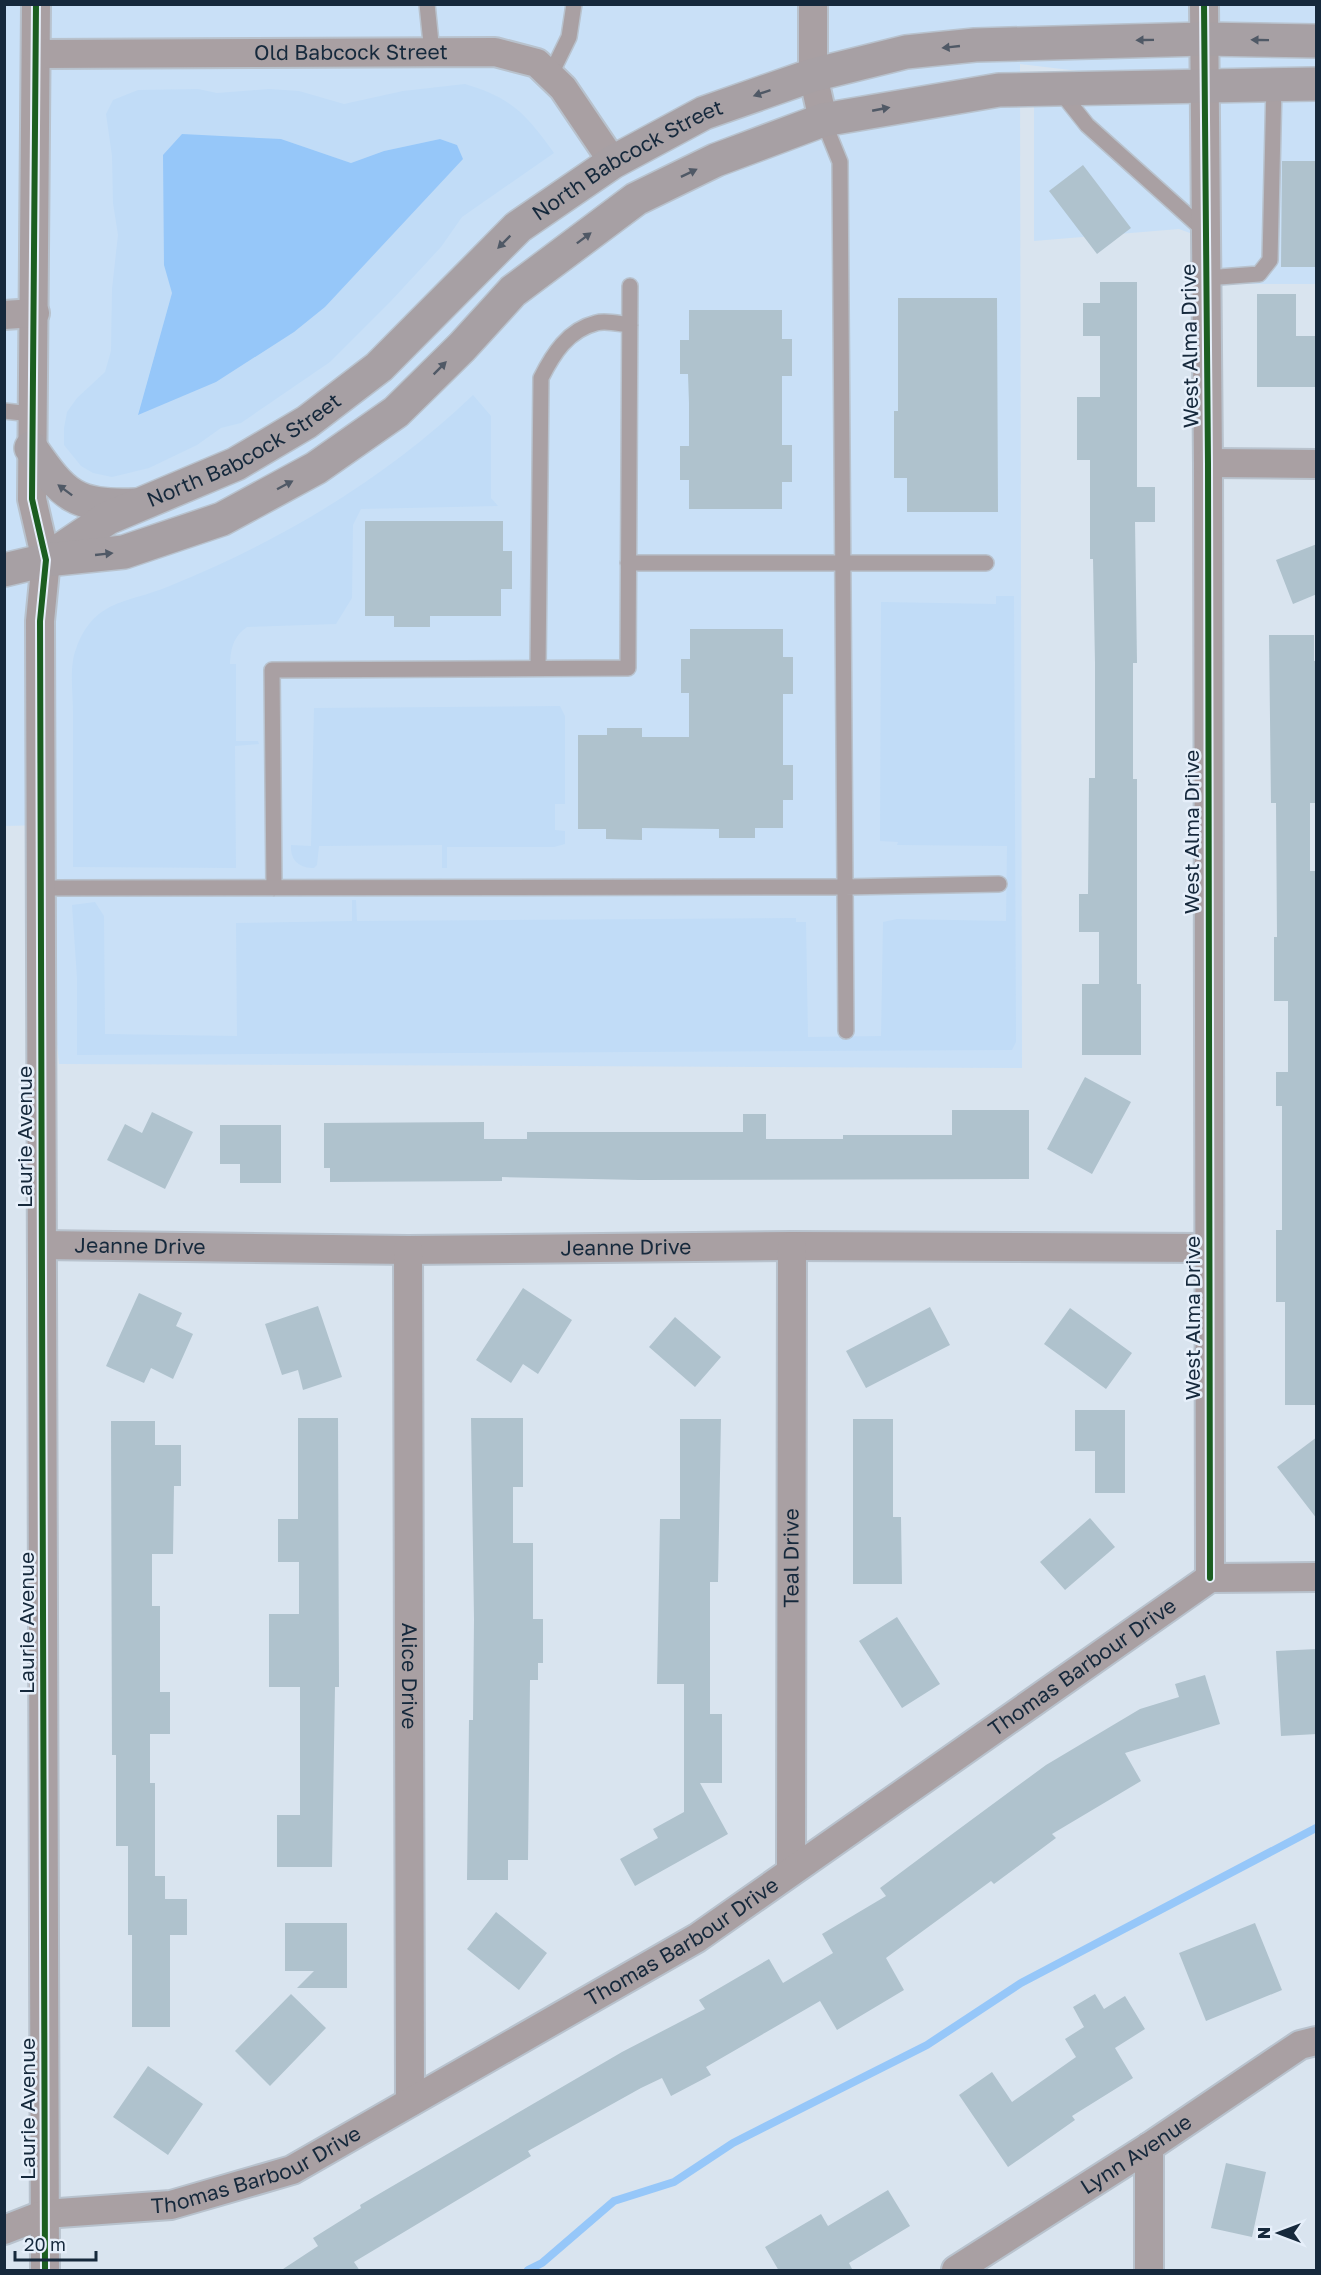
<svg xmlns="http://www.w3.org/2000/svg" width="1321" height="2275" font-family="'Golos Text',sans-serif">
	<rect width="100%" height="100%" fill="#d9e4ef"/>
	<!-- built -->
	<path fill="#c9e0f7" d="M 4,5 L 1316,5 L 1316,284 L 1206,284 L 1204,86 L 1020,64 L 1022,1068 L 59,1064 L 42,888 L 42,825 L 5,826 Z
		M 1189,100 L 1190,233 L 1179,229 L 1034,241 L 1034,103 Z"/>
	<!-- green -->
	<path fill="#c1dcf7" fill-rule="evenodd" d="M 465,84 C 512,98 526,114 554,153 L 462,217 L 441,247 L 391,301 L 330,362 L 241,423 L 221,428 L 197,445 L 149,468 L 112,477 L 93,473 L 81,466 L 64,445 L 64,428 L 67,412 L 77,398 L 105,372 L 111,351 L 112,289 L 118,235 L 113,203 L 112,156 L 106,114 L 113,100 L 138,90 L 198,89 L 217,93 L 269,89 L 299,91 L 344,104 L 403,91 ZM 281,139 L 351,163 L 384,151 L 440,139 L 457,145 L 138,414 L 172,293 Z
		M 473,395 L 491,416 L 491,498 L 498,506 L 361,509 L 353,525 L 352,598 L 336,624 L 247,627 C 233,637 231,648 230,664 L 236,664 L 236,741 L 258,741 L 259,744 L 235,746 L 236,868 L 73,867 C 73,815 73,764 73,712 C 73,693 69,667 76,649 C 95,597 129,604 172,585 C 284,539 385,479 473,395 Z
		M 996,596 L 1014,596 L 1016,1042 L 1012,1050 L 77,1055 L 77,978 L 72,905 L 95,902 L 104,916 L 105,1034 L 237,1036 L 236,923 L 352,921 L 352,900 L 356,900 L 357,921 L 796,918 L 796,922 L 806,922 L 808,1037 L 881,1036 L 883,922 L 897,919 L 1006,921 L 1007,846 L 897,845 L 898,842 L 880,841 L 881,602 L 996,604 Z
		M 560,706 L 565,716 L 565,804 L 555,804 L 555,830 L 565,831 L 565,844 L 554,847 L 447,847 L 447,868 L 442,868 L 442,845 L 319,846 L 317,865 L 314,868 C 300,868 290,861 291,845 L 311,846 L 314,708 Z"/>
	<!-- water -->
	<path fill="#96c7f9" d="M 182,134 L 281,139 L 351,163 L 384,151 L 440,139 L 457,145 L 463,159 L 325,307 L 294,332 L 216,382 L 138,415 L 172,293 L 164,265 L 163,155 Z"/>
	<g fill="none" stroke-linecap="round" stroke-linejoin="round">
		<!-- stream -->
		<path stroke="#96c7f9" stroke-width="8" d="M 528,2270 L 542,2263 L 614,2201 L 674,2182 L 733,2143 L 927,2045 L 1021,1983 L 1316,1828"/>
	</g>
	<!-- building -->
	<path fill="#afc2cd" d="M 1282,161 L 1317,161 L 1317,267 L 1281,267 Z
		M 1083,165 L 1131,228 L 1097,254 L 1049,191 Z
		M 1100,282 L 1137,282 L 1137,487 L 1155,487 L 1155,522 L 1135,522 L 1137,663 L 1133,663 L 1133,779 L 1137,779 L 1137,984 L 1141,984 L 1141,1055 L 1082,1055 L 1082,984 L 1099,984 L 1099,932 L 1079,932 L 1079,894 L 1088,894 L 1089,778 L 1095,778 L 1095,663 L 1093,559 L 1090,559 L 1090,460 L 1077,460 L 1077,397 L 1100,397 L 1100,336 L 1083,336 L 1083,303 L 1100,303 Z
		M 1257,294 L 1296,294 L 1296,336 L 1317,336 L 1317,387 L 1257,387 Z
		M 898,298 L 997,298 L 998,512 L 907,512 L 907,478 L 894,478 L 894,411 L 898,411 Z
		M 689,310 L 782,310 L 782,339 L 792,339 L 792,376 L 782,376 L 782,445 L 792,445 L 792,482 L 782,482 L 782,509 L 689,509 L 689,480 L 680,480 L 680,446 L 689,446 L 689,403 L 688,374 L 680,374 L 680,340 L 689,340 Z
		M 365,521 L 503,521 L 503,551 L 512,551 L 512,589 L 501,589 L 501,616 L 430,616 L 430,627 L 394,627 L 394,616 L 365,616 Z
		M 1317,544 L 1317,594 L 1293,604 L 1276,560 Z
		M 690,629 L 783,629 L 783,657 L 793,657 L 793,694 L 783,694 L 783,765 L 793,765 L 793,800 L 783,800 L 783,828 L 755,828 L 755,838 L 719,838 L 719,829 L 642,828 L 642,840 L 606,839 L 606,829 L 578,829 L 578,735 L 607,735 L 607,728 L 642,728 L 642,737 L 689,737 L 689,693 L 681,693 L 681,659 L 690,659 Z
		M 1269,635 L 1314,635 L 1314,661 L 1317,661 L 1317,803 L 1310,803 L 1310,871 L 1317,871 L 1317,1405 L 1285,1405 L 1285,1302 L 1276,1302 L 1276,1230 L 1282,1230 L 1282,1106 L 1276,1106 L 1276,1072 L 1288,1072 L 1288,1001 L 1274,1001 L 1274,937 L 1277,937 L 1276,803 L 1271,803 Z
		M 1085,1077 L 1131,1102 L 1092,1174 L 1047,1149 Z
		M 952,1110 L 1029,1110 L 1029,1179 L 639,1180 L 502,1177 L 502,1181 L 330,1182 L 330,1168 L 324,1168 L 324,1123 L 484,1122 L 484,1139 L 527,1139 L 527,1132 L 743,1132 L 743,1114 L 766,1114 L 766,1139 L 843,1139 L 843,1135 L 952,1135 Z
		M 152,1112 L 193,1132 L 165,1189 L 107,1160 L 125,1124 L 142,1133 Z
		M 220,1125 L 281,1125 L 281,1183 L 240,1183 L 240,1164 L 220,1164 Z
		M 523,1288 L 572,1320 L 538,1374 L 523,1364 L 511,1383 L 476,1360 Z
		M 139,1293 L 182,1313 L 176,1326 L 193,1334 L 173,1379 L 151,1368 L 144,1383 L 106,1366 Z
		M 318,1306 L 342,1377 L 303,1390 L 298,1370 L 282,1375 L 265,1324 Z
		M 930,1307 L 950,1345 L 866,1388 L 846,1351 Z
		M 1070,1308 L 1132,1353 L 1106,1389 L 1044,1344 Z
		M 675,1317 L 721,1357 L 695,1387 L 649,1347 Z
		M 1075,1410 L 1125,1410 L 1125,1493 L 1095,1493 L 1095,1451 L 1075,1451 Z
		M 298,1418 L 338,1418 L 339,1687 L 335,1687 L 332,1867 L 277,1867 L 277,1815 L 300,1815 L 300,1687 L 269,1687 L 269,1614 L 299,1614 L 299,1562 L 278,1562 L 278,1519 L 298,1519 Z
		M 471,1418 L 523,1418 L 523,1487 L 513,1487 L 513,1543 L 533,1543 L 533,1619 L 543,1619 L 543,1663 L 538,1663 L 538,1680 L 530,1680 L 528,1860 L 508,1860 L 508,1880 L 467,1880 L 469,1720 L 473,1720 L 474,1619 Z
		M 680,1419 L 721,1419 L 718,1582 L 710,1582 L 710,1714 L 722,1714 L 722,1783 L 700,1783 L 728,1834 L 635,1886 L 620,1859 L 658,1838 L 653,1829 L 684,1812 L 684,1684 L 657,1684 L 660,1519 L 680,1519 Z
		M 853,1419 L 893,1419 L 893,1517 L 901,1517 L 902,1584 L 853,1584 Z
		M 111,1421 L 155,1421 L 155,1445 L 181,1445 L 181,1486 L 174,1486 L 173,1554 L 152,1554 L 152,1606 L 160,1606 L 160,1692 L 170,1692 L 170,1734 L 150,1734 L 150,1783 L 155,1783 L 155,1876 L 165,1876 L 165,1899 L 187,1899 L 187,1935 L 170,1935 L 170,2027 L 132,2027 L 132,1935 L 128,1935 L 128,1846 L 116,1846 L 116,1755 L 112,1755 Z
		M 1317,1437 L 1317,1519 L 1277,1467 Z
		M 1090,1518 L 1115,1547 L 1065,1590 L 1040,1562 Z
		M 897,1617 L 940,1684 L 902,1708 L 859,1641 Z
		M 1317,1649 L 1317,1734 L 1281,1736 L 1276,1651 Z
		M 1205,1675 L 1220,1724 L 1125,1753 L 1141,1781 L 1052,1834 L 1056,1838 L 994,1884 L 991,1881 L 886,1958 L 904,1990 L 837,2030 L 820,2001 L 706,2067 L 711,2075 L 671,2096 L 662,2078 L 641,2088 L 528,2151 L 531,2156 L 354,2262 L 360,2271 L 280,2271 L 318,2246 L 313,2238 L 361,2208 L 360,2205 L 622,2052 L 705,2009 L 699,2000 L 769,1959 L 783,1983 L 833,1953 L 822,1934 L 886,1896 L 880,1888 L 955,1832 L 1046,1765 L 1140,1709 L 1179,1697 L 1175,1684 Z
		M 496,1912 L 547,1953 L 519,1990 L 467,1949 Z
		M 285,1923 L 347,1923 L 347,1988 L 297,1988 L 314,1971 L 285,1971 Z
		M 1255,1923 L 1282,1990 L 1206,2021 L 1179,1953 Z
		M 291,1994 L 326,2028 L 270,2086 L 235,2051 Z
		M 1095,1994 L 1104,2009 L 1125,1996 L 1145,2029 L 1115,2048 L 1133,2078 L 1072,2116 L 1075,2120 L 1008,2167 L 959,2095 L 992,2072 L 1012,2102 L 1076,2057 L 1065,2039 L 1084,2027 L 1073,2007 Z
		M 148,2066 L 203,2104 L 168,2155 L 113,2117 Z
		M 1226,2163 L 1266,2172 L 1252,2237 L 1211,2228 Z
		M 888,2190 L 910,2226 L 849,2263 L 853,2271 L 779,2271 L 765,2247 L 821,2214 L 828,2226 Z"/>
	<g fill="none" stroke-linecap="round" stroke-linejoin="round">
		<defs>
			<path id="service" d="M 427,4 L 432,53
				M 550,76 L 569,37 L 574,4
				M 1060,91 L 1087,125 L 1206,232
				M 823,120 L 840,162 L 846,1031
				M 1206,278 L 1259,274 L 1270,260 L 1274,84
				M 4,411 L 32,414
				M 628,563 L 986,563
				M 538,668 L 541,378 C 553,354 568,330 596,323 C 606,320 620,324 630,325
				M 41,888 L 845,887 L 999,884
				M 274,888 L 272,670 L 628,668 L 630,286"/>
			<g id="minor">
				<path d="M 36,4 L 32,499 L 46,560 L 40,621 L 45,2270"/>
				<path d="M 813,4 L 813,75 L 823,120"/>
				<path d="M 1204,4 L 1208,463 L 1210,1578"/>
				<path id="s1" d="M 37,54 L 495,52 L 537,63 L 563,88 L 613,162"/>
				<path d="M 4,315 L 35,313"/>
				<path d="M 1208,463 L 1316,464"/>
				<path id="s2" d="M 42,1245 L 408,1250 L 792,1246 L 1209,1248"/>
				<path id="s3" d="M 408,1250 L 410,2102"/>
				<path id="s4" d="M 791,1870 L 792,1246"/>
				<path d="M 1149,2147 L 1149,2270"/>
				<path id="s5" d="M 4,2230 L 45,2214 L 171,2205 L 292,2170 L 697,1938 L 1210,1578 L 1316,1577"/>
				<path id="s6" d="M 956,2270 L 1149,2147 L 1300,2045 L 1316,2041"/>
			</g>
			<g id="secondary">
				<path d="M 31,448 C 64,496 75,507 135,505"/>
				<path id="s7" d="M 50,557 L 108,518 L 236,464 L 307,422 L 379,367 L 518,227 L 613,162 L 704,113 L 813,75 L 906,52 L 975,45 L 1204,39 L 1316,41"/>
				<path d="M 4,570 L 46,560 L 124,552 L 222,519 L 316,468 L 396,412 L 462,347 L 513,291 L 636,199 L 716,160 L 823,120 L 999,90 L 1316,84"/>
			</g>
		</defs>
		<!-- service casing -->
		<use href="#service" stroke="#b8c2cd" stroke-width="18"/>
		<!-- minor casing -->
		<use href="#minor" stroke="#b8c2cd" stroke-width="32"/>
		<!-- secondary casing -->
		<use href="#secondary" stroke="#b8c2cd" stroke-width="36"/>
		<!-- service -->
		<use href="#service" stroke="#a9a0a3" stroke-width="15"/>
		<!-- minor -->
		<use href="#minor" stroke="#a9a0a3" stroke-width="28"/>
		<!-- secondary -->
		<use href="#secondary" stroke="#a7a0a4" stroke-width="33"/>
		<defs>
			<path id="cycleway" d="M 36,4 L 32,499 L 46,560 L 40,621 L 45,2270
				M 1204,4 L 1208,463 L 1210,1578"/>
		</defs>
		<!-- cycleway casing -->
		<use href="#cycleway" stroke="#e6effa" stroke-width="10"/>
		<!-- cycleway -->
		<use href="#cycleway" stroke="#1b5e20" stroke-width="6"/>
	</g>
	<!-- one-way arrows -->
	<defs><path id="oneway-solid" d="M-6-.8H1V-3.2L6.5 0L1 3.2V.8H-6Z" transform="scale(1.5)"/></defs>
	<g fill="#505966">
		<use href="#oneway-solid" transform="translate(1145 40) rotate(179)"/>
		<use href="#oneway-solid" transform="translate(1260 40) rotate(-179)"/>
		<use href="#oneway-solid" transform="translate(951 47) rotate(174)"/>
		<use href="#oneway-solid" transform="translate(762 93) rotate(161)"/>
		<use href="#oneway-solid" transform="translate(881 109) rotate(-11)"/>
		<use href="#oneway-solid" transform="translate(689 173) rotate(-26)"/>
		<use href="#oneway-solid" transform="translate(584 238) rotate(-37)"/>
		<use href="#oneway-solid" transform="translate(504 242) rotate(135)"/>
		<use href="#oneway-solid" transform="translate(440 368) rotate(-45)"/>
		<use href="#oneway-solid" transform="translate(285 485) rotate(-28)"/>
		<use href="#oneway-solid" transform="translate(65 490) rotate(-143)"/>
		<use href="#oneway-solid" transform="translate(104 554) rotate(-6)"/>
	</g>
	<g text-anchor="middle" stroke-width="5" stroke-linejoin="round" paint-order="stroke">
		<!-- street labels -->
		<g font-size="21" fill="#16293c" stroke="#e6effa">
			<text dy="7" stroke="none"><textPath href="#s1" startOffset="314">Old Babcock Street</textPath></text>
			<text dy="7" stroke="none"><textPath href="#s7" startOffset="708">North Babcock Street</textPath></text>
			<text transform="translate(1190 346) rotate(-91)" y="7">West Alma Drive</text>
			<text dy="7" stroke="none"><textPath href="#s7" startOffset="222">North Babcock Street</textPath></text>
			<text transform="translate(1192 832) rotate(-90)" y="7">West Alma Drive</text>
			<text transform="translate(25 1137) rotate(-90)" y="7">Laurie Avenue</text>
			<text dy="7" stroke="none"><textPath href="#s2" startOffset="98">Jeanne Drive</textPath></text>
			<text dy="7" stroke="none"><textPath href="#s2" startOffset="584">Jeanne Drive</textPath></text>
			<text transform="translate(1193 1318) rotate(-90)" y="7">West Alma Drive</text>
			<text dy="7" stroke="none"><textPath href="#s4" startOffset="312">Teal Drive</textPath></text>
			<text transform="translate(27 1623) rotate(-90)" y="7">Laurie Avenue</text>
			<text dy="7" stroke="none"><textPath href="#s5" startOffset="1234">Thomas Barbour Drive</textPath></text>
			<text dy="7" stroke="none"><textPath href="#s3" startOffset="426">Alice Drive</textPath></text>
			<text dy="7" stroke="none"><textPath href="#s5" startOffset="748">Thomas Barbour Drive</textPath></text>
			<text transform="translate(28 2109) rotate(-90)" y="7">Laurie Avenue</text>
			<text dy="7" stroke="none"><textPath href="#s6" startOffset="214">Lynn Avenue</textPath></text>
			<text dy="7" stroke="none"><textPath href="#s5" startOffset="262">Thomas Barbour Drive</textPath></text>
		</g>
	</g>
	<!-- border -->
	<rect width="1321" height="2275" fill="none" stroke="#16293c" stroke-width="12"/>
	<!-- north arrow -->
	<g transform="translate(1279 2233) rotate(270)" stroke="#e6effa" stroke-width="4.5" paint-order="stroke">
	<path d="M0-4.5L10 22L0 15L-10 22Z" fill="#16293c"/>
	<text y="-9" font-size="16" font-weight="bold" text-anchor="middle" fill="#16293c">N</text>
	</g>
	<!-- scale -->
	<path d="M15 2251v9h81v-9" fill="none" stroke="#16293c" stroke-width="3"/>
	<text x="24" y="2251" font-size="18" fill="#16293c" stroke="#e6effa" stroke-width="4.5" paint-order="stroke">20 m</text>
</svg>
